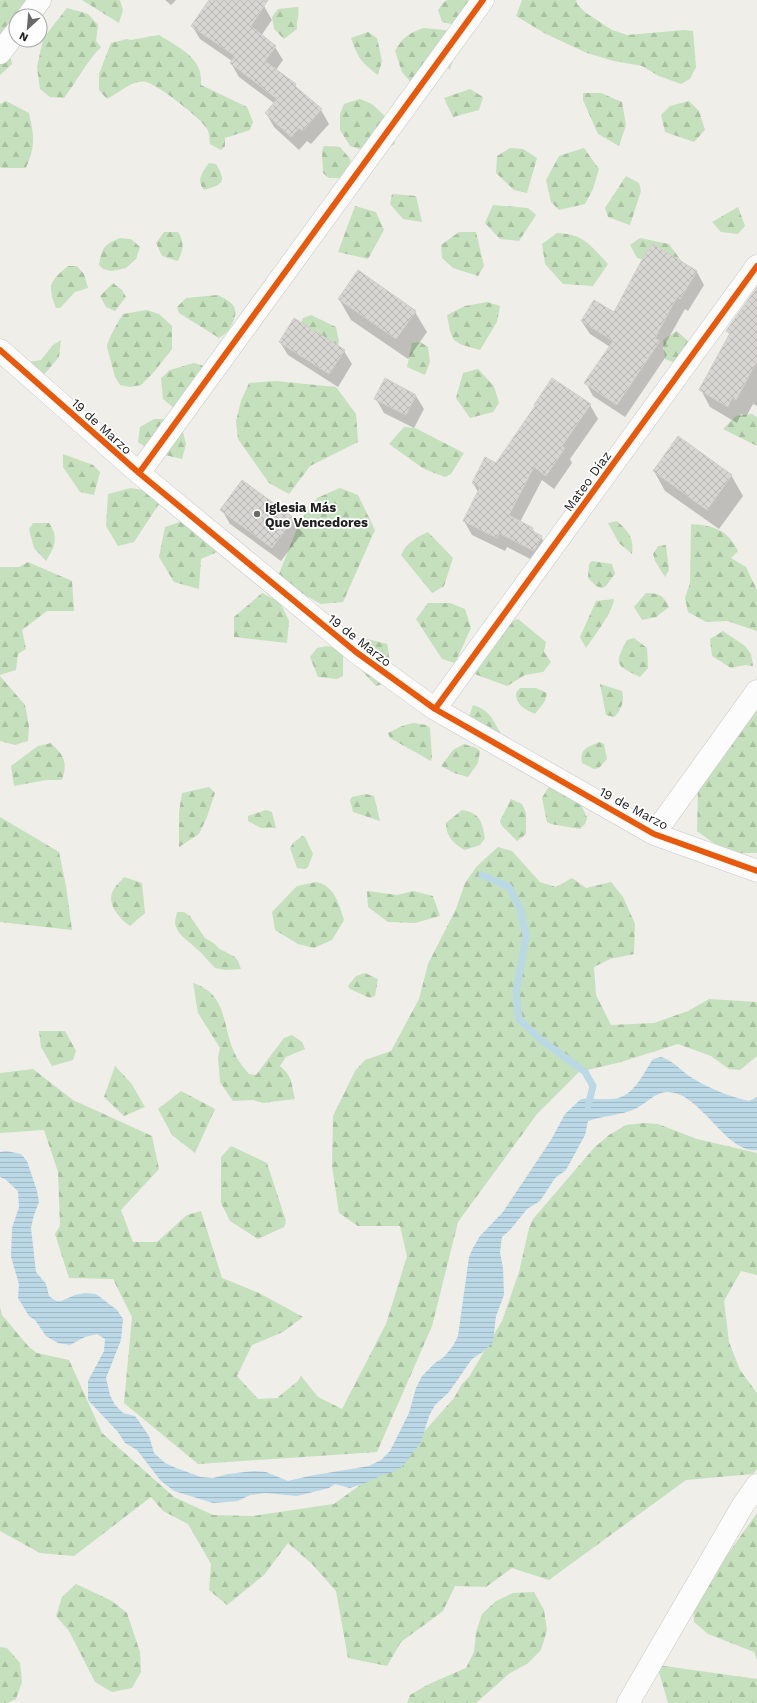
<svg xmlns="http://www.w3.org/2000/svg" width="757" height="1703" font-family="'Work Sans',sans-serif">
	<defs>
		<pattern id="forest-firs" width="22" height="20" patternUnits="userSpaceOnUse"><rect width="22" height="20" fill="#c5e0bc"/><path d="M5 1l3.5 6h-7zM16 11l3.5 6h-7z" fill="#a9c0a1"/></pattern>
		<pattern id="water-rules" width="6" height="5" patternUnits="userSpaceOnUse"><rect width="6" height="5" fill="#bad8e5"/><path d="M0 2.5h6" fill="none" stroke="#a0b9c4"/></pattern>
		<pattern id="building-cross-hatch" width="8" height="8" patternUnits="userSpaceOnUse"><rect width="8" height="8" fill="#d7d6d2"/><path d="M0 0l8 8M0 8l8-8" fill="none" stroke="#b8b7b4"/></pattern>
	</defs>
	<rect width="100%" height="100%" fill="#efeee9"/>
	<!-- forest -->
	<path fill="url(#forest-firs)" d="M 0,0 L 39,0 L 28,16 L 16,16 L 16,27 L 9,48 L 12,64 L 0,75 Z
		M 82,0 L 120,0 L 123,10 L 119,23 Z
		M 447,0 L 467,0 L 471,3 L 466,27 L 442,22 L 438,10 L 443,3 Z
		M 522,0 L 576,0 L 577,4 L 586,13 L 612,30 L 627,35 L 685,30 L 693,31 L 696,67 L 690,79 L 681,84 L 659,76 L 642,66 L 614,61 L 587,53 L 546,34 L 516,16 Z
		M 298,7 C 300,17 296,20 297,29 L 284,39 L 274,29 L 272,17 L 278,9 Z
		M 67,8 L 88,14 L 98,25 L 96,41 L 101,47 C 86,62 77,81 64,98 L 50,97 L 40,89 L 37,67 L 42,44 L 45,36 Z
		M 423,28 L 445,30 L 460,40 L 450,69 L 443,68 L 415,87 L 402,72 L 395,51 C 402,38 409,33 423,28 Z
		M 368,32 L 377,38 L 382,61 L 378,75 C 361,62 358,58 351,38 Z
		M 159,35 C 173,44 193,53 199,69 C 201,74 201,80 201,85 L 247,107 L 253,122 L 250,130 L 225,138 L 225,146 L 221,150 L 210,144 C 209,140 210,133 207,129 C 202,119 157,84 146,82 C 133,79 118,94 107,99 L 99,90 L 99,74 L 111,43 L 127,39 L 131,40 Z
		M 470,89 L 483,97 L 479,110 L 453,117 L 444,98 Z
		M 583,93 L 601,93 L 622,102 L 626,125 L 619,146 L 598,134 L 583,100 Z
		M 360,99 L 372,104 L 388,119 L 393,127 L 395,144 L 381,151 L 369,152 L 350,146 L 340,130 L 340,114 L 344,104 Z
		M 6,101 L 29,113 C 34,137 36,144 26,168 L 2,168 L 0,167 L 0,104 Z
		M 689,101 L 699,111 L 705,130 L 694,142 L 665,132 L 661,115 L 670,106 Z
		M 324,146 L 340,147 L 351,160 L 343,178 L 329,178 L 323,173 L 322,151 Z
		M 510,148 L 523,149 L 537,158 L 527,193 L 514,190 L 496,173 L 497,156 Z
		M 584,148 L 599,169 L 593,189 L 585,204 L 559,210 L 551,202 L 546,180 L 559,156 Z
		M 209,163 L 216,164 C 227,182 223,185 204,190 C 196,181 202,172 209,163 Z
		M 626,176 L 639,183 L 641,191 L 630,225 L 608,217 L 605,208 Z
		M 392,194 L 416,196 L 422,222 L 403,219 L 390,204 Z
		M 493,205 L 528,208 L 536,215 L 519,241 L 500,239 L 485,223 Z
		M 355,206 L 376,212 L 384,230 L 368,259 L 338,252 Z
		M 738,207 L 745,226 L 738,234 L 721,232 L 712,222 Z
		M 164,232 L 178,232 C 185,242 183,250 178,261 L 162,256 L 156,243 Z
		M 459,232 L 476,232 L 484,266 L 478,276 L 453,268 L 442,258 L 441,245 Z
		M 557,233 C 584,234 591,246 608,264 L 593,286 L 563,284 L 545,264 L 542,244 Z
		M 120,238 L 131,239 L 140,247 L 136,259 L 126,268 L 112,271 L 103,269 L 99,265 C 102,248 103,245 120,238 Z
		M 640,238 L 669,244 L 685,266 L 665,266 L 637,258 L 630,245 Z
		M 68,266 L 77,266 L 84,274 L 88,288 L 75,292 L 60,308 L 56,308 C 47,285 50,281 68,266 Z
		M 113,283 L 122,290 L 126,297 L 115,311 L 106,307 L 100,296 Z
		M 218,295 C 231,302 240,306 233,322 C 229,330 227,333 219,338 L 179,313 L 177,307 L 186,298 Z
		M 487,302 L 500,306 L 497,322 L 480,350 C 452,342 452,344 447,315 L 465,306 Z
		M 146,310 L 159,314 L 172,326 L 172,349 L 154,372 L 141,385 L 130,387 L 120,385 L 115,377 L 107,347 C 107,341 119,320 123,314 Z
		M 311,315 L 336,327 L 339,341 L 337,350 L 298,330 L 303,318 Z
		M 677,331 L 698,350 L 678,364 L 665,359 L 663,340 Z
		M 61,340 L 59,357 L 41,378 L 28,362 L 41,360 L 53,345 Z
		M 420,342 L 428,347 L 430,362 L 425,375 L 407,367 L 412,343 Z
		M 194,363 L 204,366 L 181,414 L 163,399 L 161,378 L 170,370 Z
		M 478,369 L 494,386 L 499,403 L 493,412 L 470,418 L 456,398 L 463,373 Z
		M 276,381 L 336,387 L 356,414 L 358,442 L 310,466 L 289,494 L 269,483 L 238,439 L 236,421 L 241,401 L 249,383 Z
		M 752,414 L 757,417 L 757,446 L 723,429 L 736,416 Z
		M 154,419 L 168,419 L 182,428 L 186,444 L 182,459 L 152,452 L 138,442 L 140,427 Z
		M 404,427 L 415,428 L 464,453 L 451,474 L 445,477 L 424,469 L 389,444 Z
		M 63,454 L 93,465 L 100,472 L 94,495 L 80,492 L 63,467 Z
		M 131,488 L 149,491 L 159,504 L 134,542 L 118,546 L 106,526 L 108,494 Z
		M 340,488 L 358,495 L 375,530 L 343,602 L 321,604 L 286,585 L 279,574 L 300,521 L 317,498 Z
		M 203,514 L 224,549 L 201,559 L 199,589 L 174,582 L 159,557 L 165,527 Z
		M 617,521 C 629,532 634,538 632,554 L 619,543 L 608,523 Z
		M 33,523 L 49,523 C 59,537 55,547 46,561 L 34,548 L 29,529 Z
		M 691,524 C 714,526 727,529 738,551 L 731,558 L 746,567 L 757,590 L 757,631 L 727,621 L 706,622 L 688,612 L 685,598 L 690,583 Z
		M 428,532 L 453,558 L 444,586 L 432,593 L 401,555 C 406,543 417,537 428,532 Z
		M 666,545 L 669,570 L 665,577 L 655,561 L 653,554 L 658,546 Z
		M 592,561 L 612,564 L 615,574 L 606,586 L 602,588 L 596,586 L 588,578 L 589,564 Z
		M 28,562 L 72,581 L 74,611 L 47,611 L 22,630 L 26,649 L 18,654 L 16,670 L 0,675 L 0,567 L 19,567 Z
		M 262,593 L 280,602 L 289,621 L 287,643 L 234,637 L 234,617 Z
		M 646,593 C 661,594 662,594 669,607 L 656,617 L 642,620 L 634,607 Z
		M 614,599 C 614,610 593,638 586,648 L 580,637 L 596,601 Z
		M 428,603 L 450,603 L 465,609 L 471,628 L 455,663 L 442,659 L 416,619 Z
		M 518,619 L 546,642 L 544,652 L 551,662 L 543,672 L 525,675 L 507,686 L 469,672 L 484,633 Z
		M 723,631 L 745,646 L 751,654 L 753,666 L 745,665 L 731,668 L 712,656 L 710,639 Z
		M 634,638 L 647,648 L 648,668 L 640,677 C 615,665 614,665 627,640 Z
		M 367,639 L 387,644 L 388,648 L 392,681 L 376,686 L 363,672 L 359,654 Z
		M 328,646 L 343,650 L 343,676 L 337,679 L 318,677 L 310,657 L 317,648 Z
		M 0,676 L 25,705 L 29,726 L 28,741 L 15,745 L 0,741 Z
		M 600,684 L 622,691 C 625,700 621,711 614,717 L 606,715 Z
		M 520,688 L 536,688 L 547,693 L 545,701 L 535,714 C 525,709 516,706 516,693 Z
		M 473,705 C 489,710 492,718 500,732 L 497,741 L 469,717 Z
		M 757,708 L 757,853 L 738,853 L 715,844 L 697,831 L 698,787 Z
		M 413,723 L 426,725 L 430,728 L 432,757 L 431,761 L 390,738 L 388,733 L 402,726 Z
		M 600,742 L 604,744 L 607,759 L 599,768 L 594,769 L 582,763 C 579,748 588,747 600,742 Z
		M 51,743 C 64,756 68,762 62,780 L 46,780 L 14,786 L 11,766 L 38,746 Z
		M 464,744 L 476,748 L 480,751 L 478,763 L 468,777 L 454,773 L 441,766 L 453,750 Z
		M 560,786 L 581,804 L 587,818 L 590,811 L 585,824 L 580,829 L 551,824 L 547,822 L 542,798 L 548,788 Z
		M 209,787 L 215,793 L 207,817 L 199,834 L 179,847 L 179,812 L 182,793 Z
		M 366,794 L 374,796 L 380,821 L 353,812 L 350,800 L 352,797 Z
		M 511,799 L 522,804 L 526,813 L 526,834 L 517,841 L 502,826 L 500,821 Z
		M 266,810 L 272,812 L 276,828 L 261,828 L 248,821 L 248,816 Z
		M 462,810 C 480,813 482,821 485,838 L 480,845 L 465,850 C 454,844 446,837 446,823 Z
		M 0,817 L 59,852 L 66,886 L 72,930 L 0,922 Z
		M 302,836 L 305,837 L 313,854 L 308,867 L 305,869 L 297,868 L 290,848 L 293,843 Z
		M 498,847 L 512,851 L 540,882 L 556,887 L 572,878 L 586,888 L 611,882 L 623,897 L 635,924 L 634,954 L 610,959 L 594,967 L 596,995 L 611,1025 L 654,1023 L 688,1011 L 709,999 L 757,1002 L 757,1056 L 740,1070 L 729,1069 L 711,1056 L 678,1044 L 621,1062 L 579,1072 L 537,1114 L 458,1222 L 432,1326 L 377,1452 L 198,1464 L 124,1403 L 132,1317 L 113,1279 L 69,1278 L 55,1234 L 60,1226 L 58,1172 L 44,1130 L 0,1133 L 0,1073 L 33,1069 L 73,1100 L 152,1136 L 159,1169 L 121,1210 L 133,1242 L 157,1242 L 187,1215 L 201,1211 L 222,1278 L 259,1293 L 303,1317 L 283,1332 L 252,1345 L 237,1376 L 258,1399 L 277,1398 L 298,1381 L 301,1376 L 318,1397 L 342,1409 L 386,1324 L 407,1256 L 400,1226 L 358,1226 L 339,1213 L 332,1166 L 333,1116 L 355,1071 L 365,1060 L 391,1051 L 419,999 L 428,964 L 456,909 L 465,883 L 477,866 Z
		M 124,877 L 142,883 L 145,913 L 130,926 C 119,918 105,903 114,889 C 116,885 121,881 124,877 Z
		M 316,882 C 334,885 339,904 344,920 L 332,940 L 314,948 L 298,944 L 275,930 L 272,912 L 297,886 Z
		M 367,891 L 397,895 L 413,891 L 433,896 L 440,916 L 415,923 L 388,922 L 368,907 Z
		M 177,912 L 184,912 L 190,916 L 205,938 L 215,944 L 218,948 L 235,957 L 238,961 L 241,969 L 226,970 L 215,968 C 209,962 204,955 198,950 C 190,942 180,937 176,927 C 174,922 176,918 177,912 Z
		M 365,973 L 378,979 L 375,996 L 370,998 L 350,989 L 348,986 L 356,976 Z
		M 193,983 C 229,995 221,1025 235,1054 C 238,1061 244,1068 249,1074 L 256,1075 L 284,1038 L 292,1035 L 302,1042 L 305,1049 L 286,1057 L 280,1066 C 293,1077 291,1083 295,1099 L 263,1103 L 253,1100 L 233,1101 L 220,1082 L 218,1057 L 220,1048 L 198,1013 Z
		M 39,1031 L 65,1031 L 76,1051 L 73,1060 L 52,1066 L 41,1047 Z
		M 115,1066 L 131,1083 L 145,1107 L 124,1116 L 104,1097 Z
		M 181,1091 L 215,1109 L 195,1153 L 172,1135 L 158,1109 Z
		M 644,1123 L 658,1124 L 697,1139 L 757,1153 L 757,1275 L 741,1271 L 724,1301 L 729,1342 L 740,1370 L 757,1393 L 757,1469 L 753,1474 L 686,1480 L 549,1580 L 512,1568 L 486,1587 L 455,1586 L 443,1611 L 401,1642 L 387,1666 L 348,1658 L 336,1591 L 312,1564 L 288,1543 L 264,1575 L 227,1605 L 209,1590 L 211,1564 L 188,1524 L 163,1511 L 151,1497 L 74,1556 L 40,1553 L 0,1531 L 0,1307 L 2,1315 L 29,1347 L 37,1353 L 69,1360 L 102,1433 L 174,1497 L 213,1515 L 252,1516 L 334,1504 L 407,1451 L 454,1398 L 462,1384 L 469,1377 L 502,1321 L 519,1272 L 529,1228 L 533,1219 L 594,1148 L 609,1135 L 626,1125 Z
		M 231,1146 L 267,1163 L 286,1221 L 284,1227 L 258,1239 L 230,1221 L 221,1203 L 221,1157 Z
		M 757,1513 L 757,1660 L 754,1652 L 708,1634 L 694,1622 L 693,1603 Z
		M 76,1584 L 112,1601 L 127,1613 L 140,1652 L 141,1672 L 132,1688 L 112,1692 L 95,1682 L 69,1631 L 56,1616 L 62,1597 Z
		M 534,1592 L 544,1610 L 547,1630 L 541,1650 L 527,1664 L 510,1673 L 476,1703 L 407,1703 L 410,1695 L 429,1684 L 466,1668 L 474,1652 L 476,1632 L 482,1614 L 496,1601 L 513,1593 Z
		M 0,1647 L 7,1648 L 20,1663 L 22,1682 L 16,1699 L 8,1703 L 0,1703 Z
		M 657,1665 L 757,1679 L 757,1703 L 668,1703 Z"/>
	<!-- water -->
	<path fill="url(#water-rules)" d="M 661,1057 C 676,1062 681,1072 694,1079 C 710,1089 731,1097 749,1101 L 757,1097 L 757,1150 C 726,1154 700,1091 667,1092 C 655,1092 646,1104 635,1109 C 621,1115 603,1116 588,1121 L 585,1135 L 566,1170 L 555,1178 L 540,1201 L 527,1209 L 510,1230 L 502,1237 L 500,1252 L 503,1268 L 504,1295 L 496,1316 L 493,1342 L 484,1351 L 472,1359 L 449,1392 L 435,1405 L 429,1416 L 421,1442 L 402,1467 L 391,1473 L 382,1475 L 368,1482 L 350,1488 L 335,1484 L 329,1488 L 297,1496 L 265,1493 L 250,1495 L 238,1501 L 213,1503 L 174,1491 L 161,1481 L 137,1450 L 125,1443 L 118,1432 L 88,1400 L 88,1381 L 104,1351 L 105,1339 L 97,1334 L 85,1337 L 70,1345 L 58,1343 L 46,1336 L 35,1320 L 29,1316 L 18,1298 L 19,1284 L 11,1257 L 12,1228 L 19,1207 L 18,1191 L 5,1179 L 0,1177 L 0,1152 L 6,1151 L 21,1154 L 27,1161 L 37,1191 L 39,1202 L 34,1215 L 31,1228 L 36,1272 L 46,1284 L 49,1296 L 56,1301 L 61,1301 L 75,1295 L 85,1293 L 96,1294 L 117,1310 L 123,1319 L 121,1340 L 106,1378 L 110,1395 L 115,1405 L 123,1413 L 135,1416 L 149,1436 L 154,1453 L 165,1463 L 176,1468 L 201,1477 L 213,1478 L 228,1474 L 254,1471 L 266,1472 L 288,1481 L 309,1476 L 369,1466 L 381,1460 L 390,1451 L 409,1413 L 416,1388 L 422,1376 L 435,1363 L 444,1357 L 453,1346 L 458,1336 L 469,1257 L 473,1248 L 480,1236 L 503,1212 L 551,1140 L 565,1114 L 581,1099 C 593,1098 607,1101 618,1098 C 635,1094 644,1072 653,1059 Z"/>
	<!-- shadow -->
	<path fill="#0003" d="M 165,0 L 176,0 L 171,5 Z
		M 210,0 L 255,0 L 264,6 L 272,20 L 261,36 L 275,47 L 283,60 L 276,70 L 295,85 L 297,89 L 321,110 L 329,124 L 311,144 L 307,141 L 299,150 L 274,127 L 266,113 L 274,103 L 239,77 L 231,63 L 232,61 L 200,39 L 192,26 Z
		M 653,245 L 697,272 L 704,285 L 688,311 L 685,309 L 663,348 L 667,355 L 625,417 L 593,396 L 586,383 L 610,347 L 590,334 L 582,322 L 614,314 Z
		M 757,289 L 757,406 L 753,404 L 746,417 L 741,414 L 737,423 L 710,407 L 701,390 L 730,335 L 727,331 Z
		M 339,299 L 415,312 L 427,332 L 408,359 L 351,320 Z
		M 280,342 L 344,351 L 352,364 L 338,387 L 288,355 Z
		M 386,380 L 416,396 L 424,409 L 414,428 L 384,413 L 376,399 Z
		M 590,405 L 598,419 L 570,459 L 572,463 L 554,489 L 542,480 L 520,522 L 532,528 L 536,534 L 541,537 L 549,551 L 542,565 L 507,547 L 505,551 L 472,535 L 464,521 L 478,492 L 473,483 L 497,464 Z
		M 654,471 L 731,475 L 743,496 L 719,529 L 665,491 Z
		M 243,482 L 294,519 L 302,533 L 281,561 L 230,524 L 222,510 Z"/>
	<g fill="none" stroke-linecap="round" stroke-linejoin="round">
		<!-- stream -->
		<path stroke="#bad8e5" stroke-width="7" d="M 482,875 L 509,887 L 520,908 L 526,936 L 516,993 L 519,1019 L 540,1039 L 585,1072 L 593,1086 L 588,1106"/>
	</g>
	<!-- building -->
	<path fill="url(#building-cross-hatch)" stroke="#d2cfca" d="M 209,0 L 268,0 L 251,26 L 276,46 L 265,61 L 296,84 L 295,86 L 322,109 L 302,131 L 299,128 L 291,137 L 265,113 L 277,99 L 230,63 L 235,56 L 191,26 Z
		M 653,244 L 697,271 L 680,299 L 677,297 L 655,338 L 660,341 L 617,405 L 584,383 L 613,341 L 581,321 L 594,300 L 614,312 L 644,256 Z
		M 358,270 L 416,311 L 396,339 L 338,299 Z
		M 757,287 L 757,361 L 736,400 L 732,398 L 728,407 L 699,390 L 730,333 L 726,331 Z
		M 294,318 L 345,350 L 329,374 L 279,342 Z
		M 385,378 L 416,395 L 406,415 L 374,399 Z
		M 552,378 L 591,404 L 562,446 L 565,448 L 546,476 L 534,467 L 509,515 L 533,528 L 532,531 L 542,536 L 534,551 L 499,533 L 497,538 L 463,521 L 480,487 L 472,483 L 485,457 L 496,463 L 535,406 L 534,405 Z
		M 678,436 L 732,475 L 707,510 L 653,471 Z
		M 242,480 L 294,518 L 272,548 L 220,510 Z"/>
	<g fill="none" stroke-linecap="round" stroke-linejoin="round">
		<defs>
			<path id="street" d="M 28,16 L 40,0
				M 0,53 L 16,32
				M 0,350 L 139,473 L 356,652 L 435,709 L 654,834 L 757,871
				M 139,473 L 483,0
				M 435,709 L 757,266
				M 654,834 L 757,691
				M 628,1703 L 743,1505 L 757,1485"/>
		</defs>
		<!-- street casing -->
		<use href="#street" stroke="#c8c8c5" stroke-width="23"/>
		<!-- street -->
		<use href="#street" stroke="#fdfcfc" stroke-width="22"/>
		<defs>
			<path id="cycleway" d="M 0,350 L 139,473 L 356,652 L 435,709 L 654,834 L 757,871
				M 139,473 L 483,0
				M 435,709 L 757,266"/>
		</defs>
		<!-- cycleway casing -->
		<use href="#cycleway" stroke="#fff" stroke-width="8"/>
		<!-- cycleway -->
		<use href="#cycleway" stroke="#e8590c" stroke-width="6"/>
	</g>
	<!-- markers -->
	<circle fill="#696967" stroke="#fff" stroke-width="1.5" cx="257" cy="514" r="4"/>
	<g text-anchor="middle" stroke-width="3.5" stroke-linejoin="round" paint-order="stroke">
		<!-- street labels -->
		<g font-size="13" fill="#212121" stroke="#fff">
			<text transform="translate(102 426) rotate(42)" y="5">19 de Marzo</text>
			<text transform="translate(587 481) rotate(-54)" y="5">Mateo Díaz</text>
			<text transform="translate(360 640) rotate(38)" y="5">19 de Marzo</text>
			<text transform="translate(634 808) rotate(28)" y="5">19 de Marzo</text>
		</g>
		<!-- poi labels -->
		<g font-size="13" font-weight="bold" fill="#212121" stroke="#fff" text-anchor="start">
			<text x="265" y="512">Iglesia Más<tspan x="265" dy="15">Que Vencedores</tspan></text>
		</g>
	</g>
	<!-- north arrow -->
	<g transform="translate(28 28) rotate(206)"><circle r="19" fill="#ffffff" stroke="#a6a6a6"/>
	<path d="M0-3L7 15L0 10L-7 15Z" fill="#696967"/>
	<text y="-6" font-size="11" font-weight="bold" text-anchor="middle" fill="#212121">N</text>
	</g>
</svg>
